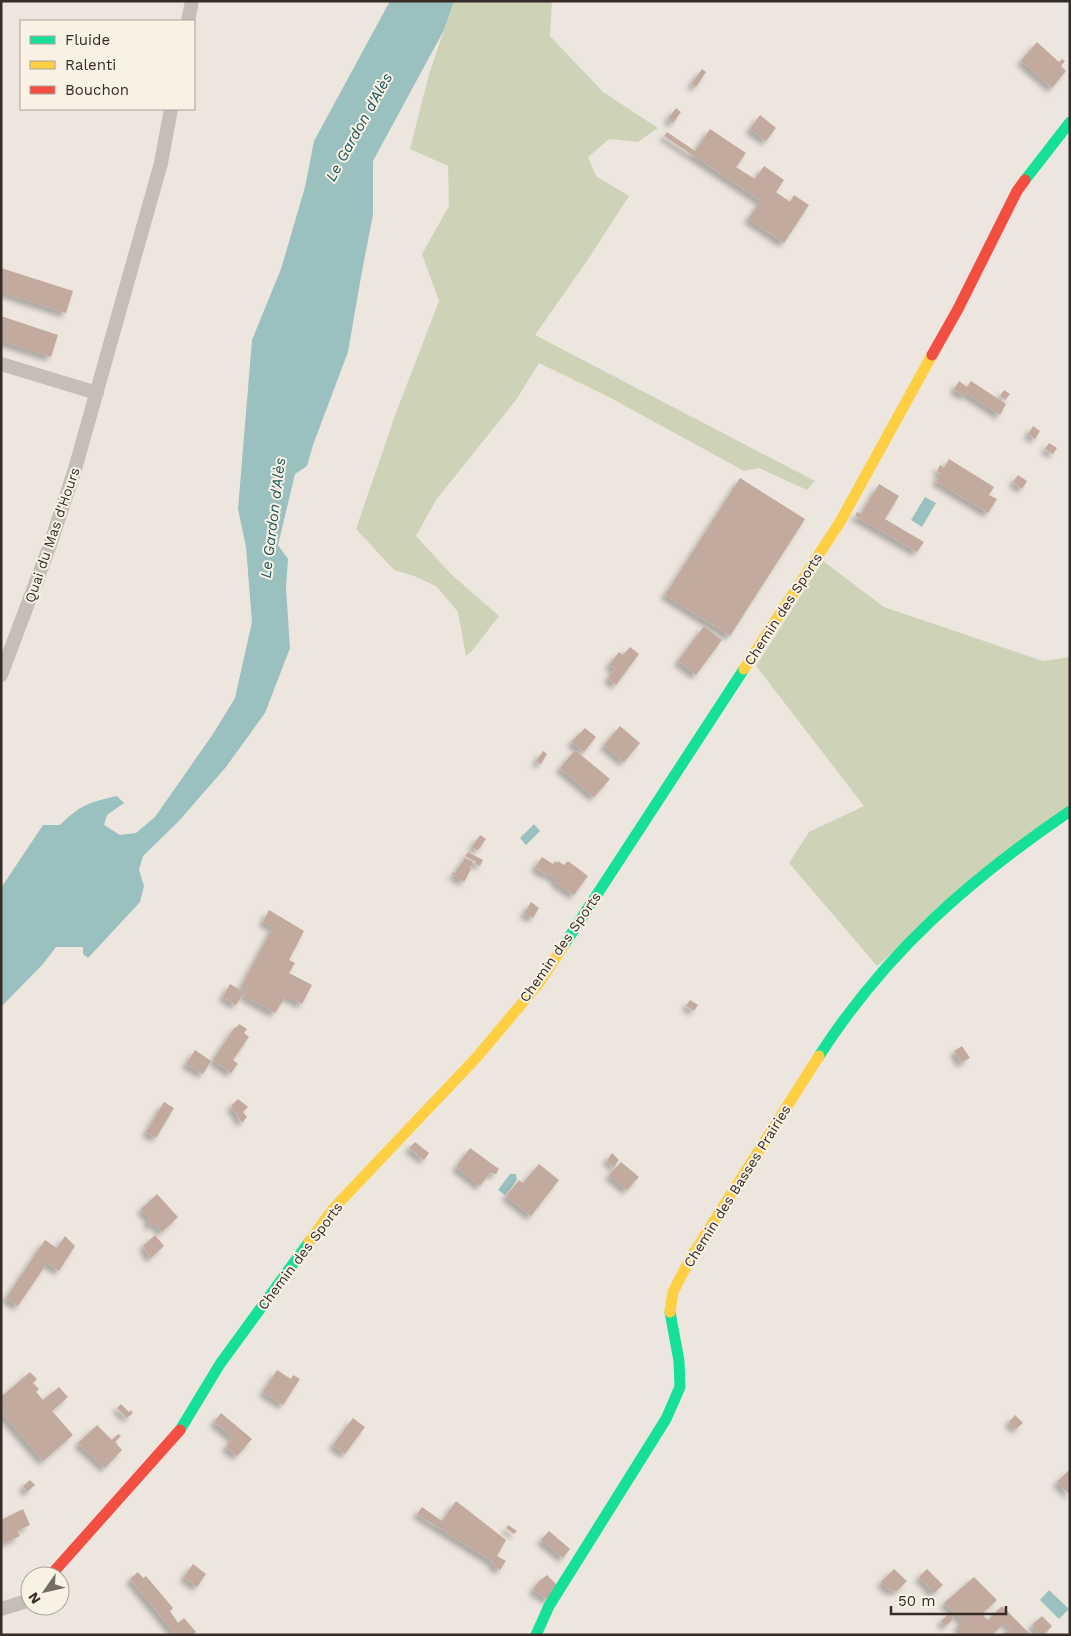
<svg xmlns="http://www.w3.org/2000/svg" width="1071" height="1636" font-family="'Work Sans',sans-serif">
	<defs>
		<filter id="shadow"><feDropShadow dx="-4.5" dy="4.5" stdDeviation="2.5" flood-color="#0004"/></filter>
	</defs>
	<rect width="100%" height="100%" fill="#ede6df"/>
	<!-- green -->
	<path fill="#ced3b8" d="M 454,1 L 552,1 L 550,36 L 603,92 L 658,128 L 638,142 L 609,139 L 588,157 L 596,176 L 629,196 L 589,258 L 535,335 L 815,481 L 807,490 L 759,468 L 744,471 L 609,397 L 539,363 L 516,400 L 436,500 L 416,536 L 452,575 L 499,616 L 472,651 L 466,656 L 458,612 L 436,586 L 414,576 L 394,570 L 356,529 L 397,410 L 439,301 L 422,254 L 449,206 L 448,166 L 410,149 L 429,74 Z
		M 823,561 L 884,607 L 1043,661 L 1070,657 L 1070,804 L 877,966 L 789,863 L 809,832 L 864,806 L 756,666 Z"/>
	<!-- water -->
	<path fill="#9ac0c0" d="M 390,1 L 454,1 L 444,30 L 373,161 L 373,215 L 362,271 L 348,352 L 313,445 L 307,466 L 295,474 L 278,545 L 288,559 L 286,588 L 290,648 L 265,713 L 226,767 L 178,822 L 143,856 L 139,870 L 144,886 L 140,902 L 88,958 L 83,954 L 83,947 L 56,947 L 43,964 L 1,1007 L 1,888 L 43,825 L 60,825 C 80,805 90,802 117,796 L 124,803 L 107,815 L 104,825 L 120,835 L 136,833 L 155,817 L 213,734 L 235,698 L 252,622 L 246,547 L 238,509 L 252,340 L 281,269 L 305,187 L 314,141 Z
		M 925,497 L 936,503 L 922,527 L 911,520 Z
		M 534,824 L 540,831 L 526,845 L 520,838 Z
		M 510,1174 L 516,1174 L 517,1180 L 505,1195 L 498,1190 Z
		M 1049,1590 L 1069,1609 L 1059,1619 L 1040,1600 Z"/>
	<!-- building -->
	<path fill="#c2aa9f" filter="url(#shadow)" d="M 1037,42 L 1059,62 L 1062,59 L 1065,61 L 1061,66 L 1066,71 L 1052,88 L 1021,61 Z
		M 702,69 L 706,72 L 696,87 L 691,84 Z
		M 676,108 L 681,112 L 673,123 L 668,119 Z
		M 760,115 L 776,128 L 766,141 L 750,129 Z
		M 710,129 L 746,153 L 736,167 L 755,179 L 764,166 L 784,180 L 776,192 L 790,202 L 794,195 L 809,205 L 784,243 L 748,219 L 761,201 L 664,136 L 667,132 L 695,151 Z
		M 1,268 L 73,291 L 66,313 L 1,292 Z
		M 1,316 L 58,335 L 51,357 L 1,341 Z
		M 959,381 L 967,387 L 971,381 L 1006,404 L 1000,415 L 966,393 L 964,396 L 954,389 Z
		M 1004,390 L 1010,394 L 1005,400 L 1000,396 Z
		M 1033,426 L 1040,431 L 1035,439 L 1028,434 Z
		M 1049,443 L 1057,448 L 1053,454 L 1045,449 Z
		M 949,459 L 994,487 L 989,495 L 997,499 L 988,513 L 936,481 L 941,474 L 937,471 L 940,465 L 944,468 Z
		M 1018,475 L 1027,481 L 1022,489 L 1013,482 Z
		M 740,478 L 805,519 L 730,636 L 665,595 Z
		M 879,484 L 899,496 L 885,519 L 924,542 L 917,552 L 855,516 L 857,512 L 861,514 Z
		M 704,626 L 722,640 L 696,675 L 678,661 Z
		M 630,647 L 639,654 L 616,685 L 608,678 L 615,669 L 609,665 L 619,652 L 623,655 Z
		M 620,726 L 640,743 L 624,762 L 604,745 Z
		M 585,728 L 596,737 L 584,752 L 571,742 Z
		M 575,750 L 610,779 L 594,797 L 560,768 Z
		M 543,751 L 547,754 L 541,764 L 536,761 Z
		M 480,835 L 486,839 L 478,850 L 472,847 Z
		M 468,852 L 483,860 L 480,866 L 475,864 L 476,862 L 465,856 Z
		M 542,857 L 553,864 L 555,861 L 557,863 L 558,861 L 564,865 L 568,861 L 588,876 L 574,895 L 555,882 L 557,880 L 547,873 L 546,875 L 535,867 Z
		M 465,858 L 473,862 L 470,868 L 471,869 L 464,882 L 452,874 L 453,872 L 455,873 Z
		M 531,902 L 539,908 L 533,918 L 524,914 Z
		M 269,910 L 304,931 L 289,960 L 295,963 L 289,973 L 312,985 L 302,1004 L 286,996 L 275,1013 L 244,996 L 247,990 L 241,987 L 273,927 L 263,922 Z
		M 230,984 L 244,992 L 236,1005 L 223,997 Z
		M 690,1000 L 698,1005 L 694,1011 L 686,1006 Z
		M 239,1024 L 247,1029 L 244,1033 L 249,1037 L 233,1060 L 238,1064 L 231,1073 L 213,1060 L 235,1027 L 236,1028 Z
		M 962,1046 L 970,1058 L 961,1063 L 954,1051 Z
		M 195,1050 L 211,1061 L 203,1074 L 186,1064 Z
		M 238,1099 L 248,1107 L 243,1112 L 247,1117 L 242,1123 L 231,1106 Z
		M 164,1102 L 174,1108 L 156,1138 L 146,1132 Z
		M 415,1142 L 429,1153 L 424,1160 L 409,1148 Z
		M 470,1148 L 499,1169 L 496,1174 L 490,1173 L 480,1186 L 456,1167 Z
		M 612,1153 L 619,1160 L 614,1167 L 607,1160 Z
		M 621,1162 L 639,1177 L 627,1190 L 609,1175 Z
		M 539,1164 L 559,1180 L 531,1216 L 506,1196 L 519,1180 L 523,1183 Z
		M 157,1194 L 178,1217 L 162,1232 L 154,1223 L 151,1226 L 147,1222 L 150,1219 L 141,1209 Z
		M 155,1235 L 164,1246 L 151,1258 L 146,1252 L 147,1251 L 143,1246 Z
		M 65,1236 L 75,1246 L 59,1271 L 47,1263 L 18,1306 L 6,1298 L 45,1240 L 57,1248 Z
		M 277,1370 L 291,1379 L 293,1375 L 300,1379 L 283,1405 L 263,1392 Z
		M 30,1372 L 37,1379 L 33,1383 L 39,1389 L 36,1392 L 43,1400 L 59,1387 L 68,1397 L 52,1411 L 73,1435 L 43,1461 L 1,1412 L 1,1397 Z
		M 121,1404 L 129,1412 L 131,1410 L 133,1413 L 127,1418 L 117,1408 Z
		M 221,1413 L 252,1439 L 237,1456 L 226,1447 L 233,1438 L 214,1422 Z
		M 1015,1415 L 1023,1423 L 1016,1429 L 1009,1422 Z
		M 353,1418 L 365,1427 L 345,1454 L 333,1445 Z
		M 97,1425 L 112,1440 L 118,1434 L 121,1436 L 115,1442 L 122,1450 L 105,1468 L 78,1443 Z
		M 1070,1469 L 1070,1495 L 1057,1482 Z
		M 30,1480 L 35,1485 L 27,1492 L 23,1486 Z
		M 456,1501 L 506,1540 L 497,1556 L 506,1561 L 500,1570 L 492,1564 L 493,1562 L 417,1514 L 422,1507 L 442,1521 Z
		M 23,1509 L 30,1525 L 17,1531 L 20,1536 L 5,1543 L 2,1538 L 1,1538 L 1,1520 Z
		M 508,1525 L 517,1531 L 514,1534 L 506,1528 Z
		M 549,1531 L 570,1549 L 563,1558 L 541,1540 Z
		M 193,1564 L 206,1574 L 197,1587 L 184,1577 Z
		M 894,1569 L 907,1581 L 897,1591 L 889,1590 L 881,1582 Z
		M 927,1569 L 943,1585 L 934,1593 L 919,1577 Z
		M 138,1572 L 143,1578 L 146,1576 L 173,1608 L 170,1611 L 178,1623 L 184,1618 L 196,1632 L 193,1635 L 176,1635 L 130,1579 Z
		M 547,1575 L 557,1585 L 548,1600 L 533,1590 L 539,1581 Z
		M 974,1577 L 997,1600 L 982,1614 L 988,1620 L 1002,1606 L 1031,1635 L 1003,1635 L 1011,1628 L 1005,1622 L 992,1635 L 965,1635 L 957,1627 L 963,1621 L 944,1603 Z
		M 950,1613 L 954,1618 L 946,1626 L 941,1621 Z
		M 1042,1616 L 1052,1626 L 1044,1635 L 1040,1635 L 1032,1625 Z"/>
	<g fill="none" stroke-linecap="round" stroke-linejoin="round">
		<!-- street -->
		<path stroke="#c5beb8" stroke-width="14" d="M 188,21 L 192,1
			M 1,364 L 97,393
			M 1,675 L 50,545 L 75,469 L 161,163 L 171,109
			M 1,1609 L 27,1601 L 30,1598"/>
		<!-- fast -->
		<path stroke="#16e098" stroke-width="11" d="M 1025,180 L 1070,122
			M 564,945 L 744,669
			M 819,1056 C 886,952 969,880 1070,811
			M 180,1430 L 220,1364 L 309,1242
			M 536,1635 L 549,1606 L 666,1419 L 680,1387 L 679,1361 L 670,1312"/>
		<!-- slow -->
		<path stroke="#ffcf43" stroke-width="11" d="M 744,669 L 840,522 L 932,355
			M 309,1242 L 333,1209 L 477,1057 L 539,983 L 564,945
			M 670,1312 L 673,1292 L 690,1259 L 819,1056"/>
		<!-- jam -->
		<path stroke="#f24e42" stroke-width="11" d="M 932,355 L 958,309 L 1017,191 L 1025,180
			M 50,1576 L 180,1430"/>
	</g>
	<g text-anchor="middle" stroke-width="4" stroke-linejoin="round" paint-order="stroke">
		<!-- street labels -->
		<g font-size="14" fill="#362b26" stroke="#faf1e5">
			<text transform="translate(52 535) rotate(-71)" y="5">Quai du Mas d'Hours</text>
			<text transform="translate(783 609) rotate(-57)" y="5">Chemin des Sports</text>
			<text transform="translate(560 947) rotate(-55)" y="5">Chemin des Sports</text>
			<text transform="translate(737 1186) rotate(-58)" y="5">Chemin des Basses Prairies</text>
			<text transform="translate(300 1256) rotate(-53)" y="5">Chemin des Sports</text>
		</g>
		<!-- water labels -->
		<g font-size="15" font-style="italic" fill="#19555a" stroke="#faf1e5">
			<text transform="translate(359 127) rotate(-61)" y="5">Le Gardon d'Alès</text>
			<text transform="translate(273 518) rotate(-83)" y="5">Le Gardon d'Alès</text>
		</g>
	</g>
	<!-- border -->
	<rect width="1071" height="1636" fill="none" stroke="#362b26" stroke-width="5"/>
	<!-- legend -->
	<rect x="20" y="20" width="175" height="90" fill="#faf1e5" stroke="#aca299"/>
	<rect x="30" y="36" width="25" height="8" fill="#16e098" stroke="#aca299"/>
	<text x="65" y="45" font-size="15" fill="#362b26">Fluide</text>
	<rect x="30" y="61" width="25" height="8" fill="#ffcf43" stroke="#aca299"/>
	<text x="65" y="70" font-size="15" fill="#362b26">Ralenti</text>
	<rect x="30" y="86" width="25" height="8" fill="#f24e42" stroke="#aca299"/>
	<text x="65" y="95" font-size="15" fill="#362b26">Bouchon</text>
	<!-- north arrow -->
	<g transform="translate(45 1591) rotate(236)"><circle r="24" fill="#faf1e5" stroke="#aca299"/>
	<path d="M0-4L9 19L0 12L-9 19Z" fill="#766c67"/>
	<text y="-8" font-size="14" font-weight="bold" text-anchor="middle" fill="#362b26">N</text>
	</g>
	<!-- scale -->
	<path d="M891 1606v8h115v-8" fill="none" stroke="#362b26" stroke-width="2.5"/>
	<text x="898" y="1606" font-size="15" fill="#362b26" stroke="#faf1e5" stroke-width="4" paint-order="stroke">50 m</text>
</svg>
